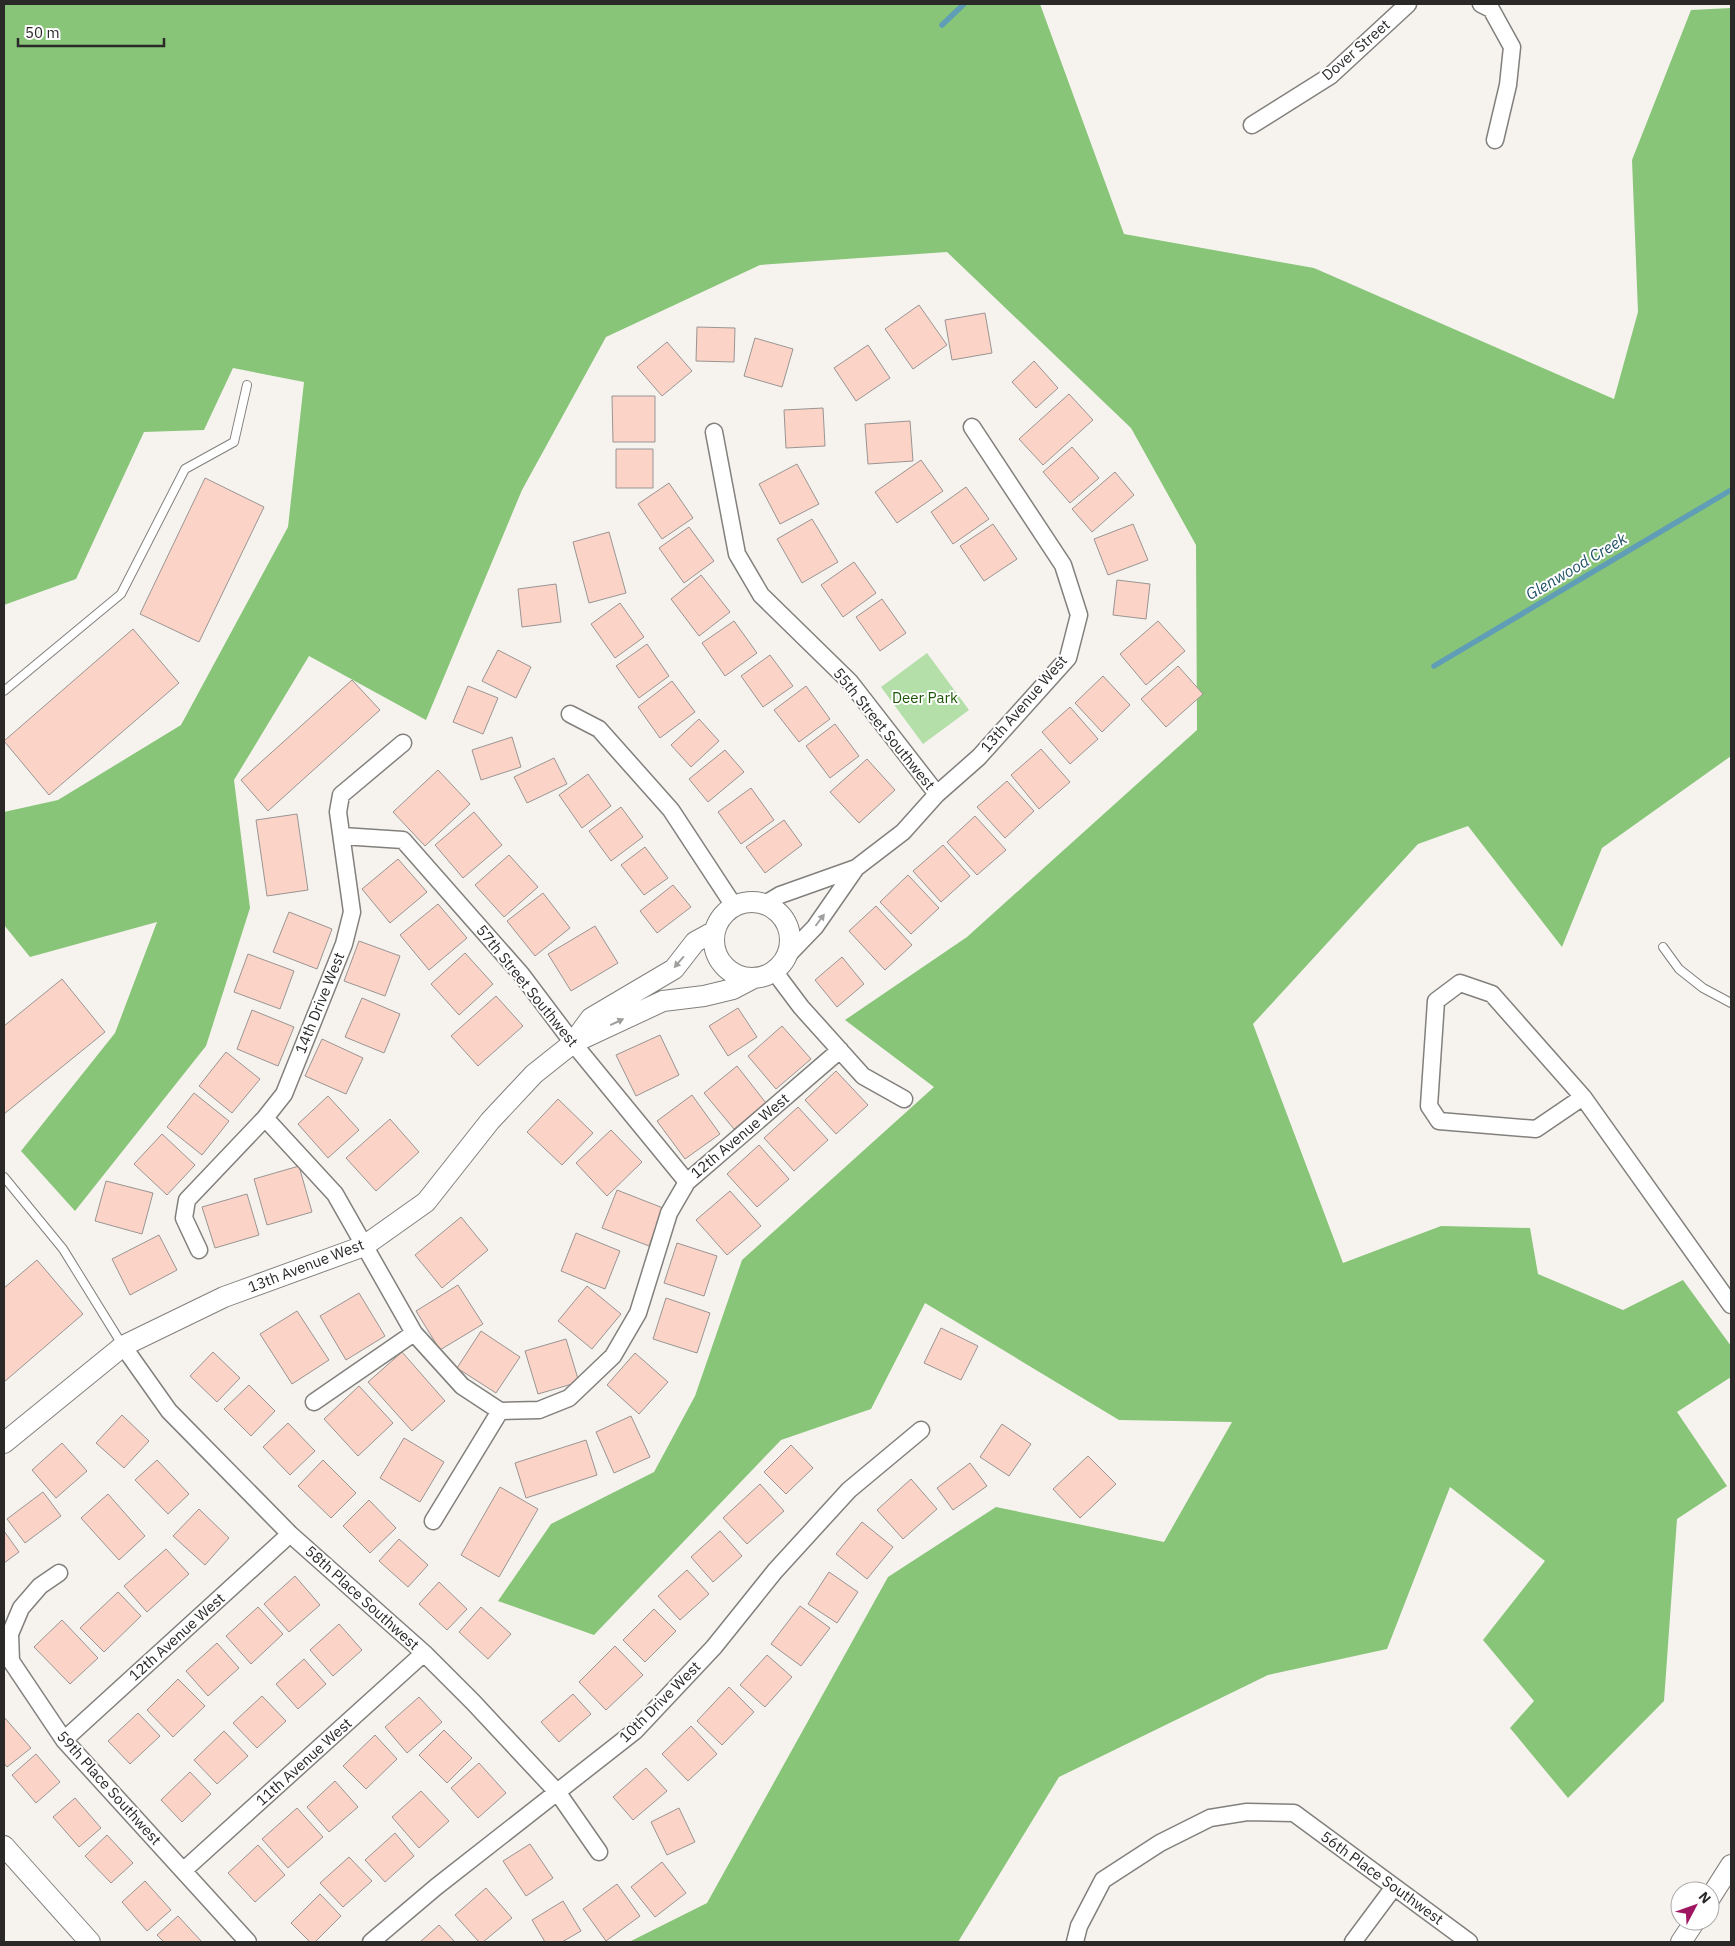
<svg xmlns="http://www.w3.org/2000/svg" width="1735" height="1946" font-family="'IBM Plex Sans',sans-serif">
	<rect width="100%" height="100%" fill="#f6f3ef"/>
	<!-- green -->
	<path fill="#b4dfa9" d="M 927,653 L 969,710 L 923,744 L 881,687 Z"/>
	<!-- forest -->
	<path fill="#88c578" d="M 4,4 L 1040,4 L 1124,234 L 1314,268 L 1614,399 L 1638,312 L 1632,160 L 1691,10 L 1731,8 L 1731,756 L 1602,848 L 1562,947 L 1468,826 L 1418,844 L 1253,1024 L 1343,1263 L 1441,1226 L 1530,1228 L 1538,1274 L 1623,1310 L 1683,1280 L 1731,1346 L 1731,1377 L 1677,1412 L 1727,1486 L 1677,1519 L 1664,1701 L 1568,1798 L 1510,1728 L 1534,1701 L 1483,1640 L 1545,1561 L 1450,1487 L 1387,1649 L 1268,1675 L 1059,1777 L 958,1942 L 629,1942 L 707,1903 L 888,1577 L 996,1507 L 1164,1542 L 1232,1422 L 1119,1420 L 925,1303 L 871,1409 L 781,1440 L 594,1635 L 498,1601 L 551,1524 L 654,1472 L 695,1396 L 742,1260 L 934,1087 L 845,1020 L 967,937 L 1197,730 L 1196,545 L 1131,428 L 947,252 L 760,265 L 606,337 L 522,490 L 426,720 L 309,656 L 234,780 L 250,908 L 206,1046 L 75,1211 L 21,1151 L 115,1033 L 157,922 L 30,957 L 4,925 L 4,812 L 58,800 L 181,725 L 288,527 L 304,382 L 233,368 L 204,430 L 144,432 L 76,579 L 4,605 Z"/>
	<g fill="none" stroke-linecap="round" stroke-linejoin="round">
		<!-- stream -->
		<path stroke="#609db6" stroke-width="5.5" d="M 942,25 L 964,4
			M 1434,666 L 1731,490"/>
	</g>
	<!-- building -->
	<path fill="#fcd3c7" stroke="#999593" d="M 919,305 L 947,345 L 913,369 L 885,329 Z
		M 985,313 L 992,353 L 952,360 L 945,320 Z
		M 697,327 L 735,328 L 734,362 L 696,361 Z
		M 755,338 L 793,349 L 782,387 L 744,376 Z
		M 667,342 L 692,371 L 662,396 L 637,367 Z
		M 868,345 L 890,378 L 856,401 L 834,368 Z
		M 1034,361 L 1058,388 L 1036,408 L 1012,382 Z
		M 1069,394 L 1093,420 L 1043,465 L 1019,439 Z
		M 612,396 L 655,396 L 655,442 L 613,442 Z
		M 823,408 L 825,446 L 786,448 L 784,410 Z
		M 910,421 L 913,461 L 868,464 L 865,424 Z
		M 1072,447 L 1099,478 L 1070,503 L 1043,472 Z
		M 616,449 L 653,449 L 653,488 L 616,488 Z
		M 921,460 L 943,491 L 897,523 L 875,492 Z
		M 797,464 L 819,504 L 780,524 L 759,484 Z
		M 1115,472 L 1134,495 L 1092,532 L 1072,509 Z
		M 205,478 L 264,507 L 199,642 L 140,614 Z
		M 669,483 L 693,518 L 662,539 L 638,504 Z
		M 966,487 L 989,519 L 953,544 L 931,512 Z
		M 812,519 L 838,562 L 802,583 L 777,539 Z
		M 993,524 L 1017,559 L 984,581 L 960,546 Z
		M 1133,524 L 1148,560 L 1108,575 L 1094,539 Z
		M 689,527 L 714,561 L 684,583 L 659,548 Z
		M 609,532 L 626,593 L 589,603 L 573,542 Z
		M 854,562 L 876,593 L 843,617 L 821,585 Z
		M 701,575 L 730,612 L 699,636 L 671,599 Z
		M 1117,580 L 1150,584 L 1146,619 L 1113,615 Z
		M 556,584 L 561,622 L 522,627 L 518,589 Z
		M 882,599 L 906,633 L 880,651 L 856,617 Z
		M 620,603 L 644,637 L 615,658 L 591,624 Z
		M 734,621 L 757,653 L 725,676 L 702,643 Z
		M 1158,621 L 1185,651 L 1146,685 L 1120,654 Z
		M 133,629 L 179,683 L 49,795 L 4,741 Z
		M 647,644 L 669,676 L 639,698 L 616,666 Z
		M 498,650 L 531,667 L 516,698 L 482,681 Z
		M 770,655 L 793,686 L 763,707 L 741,676 Z
		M 1178,666 L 1203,694 L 1166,727 L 1141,699 Z
		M 1103,676 L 1130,705 L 1102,732 L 1075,703 Z
		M 352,680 L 380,710 L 268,811 L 241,780 Z
		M 672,681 L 695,712 L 660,738 L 638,707 Z
		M 468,686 L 498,698 L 483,734 L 453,722 Z
		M 806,686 L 830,719 L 799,742 L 774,710 Z
		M 1070,707 L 1098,739 L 1070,764 L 1042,732 Z
		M 699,719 L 719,741 L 691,767 L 671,745 Z
		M 835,724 L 859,756 L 830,778 L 806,746 Z
		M 512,737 L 521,767 L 481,780 L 472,750 Z
		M 1041,749 L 1070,782 L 1039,809 L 1011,775 Z
		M 725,750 L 744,772 L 708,802 L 689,779 Z
		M 554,758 L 567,784 L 527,803 L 514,777 Z
		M 867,759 L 895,790 L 859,823 L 830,792 Z
		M 438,770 L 470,804 L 425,846 L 393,812 Z
		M 588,774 L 611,806 L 582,828 L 559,795 Z
		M 1007,781 L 1034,811 L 1005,838 L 977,807 Z
		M 751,788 L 774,820 L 741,844 L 718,812 Z
		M 621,807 L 643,837 L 611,861 L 589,831 Z
		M 474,812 L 502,845 L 463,878 L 435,845 Z
		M 297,814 L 308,890 L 267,896 L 256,820 Z
		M 975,816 L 1006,850 L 977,875 L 947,842 Z
		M 784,820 L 802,845 L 765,873 L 746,847 Z
		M 943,845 L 970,876 L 941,902 L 913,871 Z
		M 645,847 L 668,878 L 644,895 L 621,865 Z
		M 509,855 L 538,887 L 504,917 L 475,885 Z
		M 398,859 L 427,892 L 390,923 L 362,889 Z
		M 908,875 L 939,908 L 911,934 L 880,902 Z
		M 673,885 L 691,907 L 657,933 L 640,911 Z
		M 543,893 L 570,928 L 535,956 L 507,921 Z
		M 438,904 L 467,938 L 429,970 L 400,935 Z
		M 876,906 L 912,945 L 885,970 L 849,931 Z
		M 289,912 L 332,929 L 317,969 L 273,952 Z
		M 595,926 L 618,963 L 571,991 L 548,954 Z
		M 359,941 L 400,956 L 385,996 L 344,981 Z
		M 465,953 L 493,984 L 459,1015 L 431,984 Z
		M 248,954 L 294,971 L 280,1009 L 234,992 Z
		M 842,957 L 864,984 L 837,1007 L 815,980 Z
		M 62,979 L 105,1032 L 4,1114 L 4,1026 Z
		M 496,996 L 523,1026 L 478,1066 L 451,1036 Z
		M 362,998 L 400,1014 L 384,1053 L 345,1037 Z
		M 738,1008 L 757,1037 L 728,1056 L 709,1026 Z
		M 252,1010 L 294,1027 L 278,1066 L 237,1049 Z
		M 782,1026 L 811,1059 L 776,1089 L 748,1056 Z
		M 660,1035 L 679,1075 L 636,1096 L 616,1055 Z
		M 322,1039 L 363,1058 L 346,1094 L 305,1076 Z
		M 226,1052 L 260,1079 L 232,1113 L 199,1086 Z
		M 737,1066 L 766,1103 L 734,1129 L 704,1093 Z
		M 836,1071 L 868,1105 L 836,1134 L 805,1100 Z
		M 194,1093 L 229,1121 L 202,1155 L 167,1127 Z
		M 692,1095 L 720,1134 L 685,1159 L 657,1121 Z
		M 328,1096 L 359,1130 L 328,1158 L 298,1124 Z
		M 558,1099 L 593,1133 L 562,1165 L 527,1132 Z
		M 798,1107 L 828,1140 L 794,1171 L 764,1138 Z
		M 390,1119 L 419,1152 L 376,1191 L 346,1158 Z
		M 611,1130 L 642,1162 L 607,1196 L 576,1163 Z
		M 162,1134 L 195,1165 L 167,1195 L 134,1164 Z
		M 759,1145 L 789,1179 L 757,1207 L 727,1174 Z
		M 299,1166 L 312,1212 L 267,1225 L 254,1179 Z
		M 106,1181 L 153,1193 L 142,1234 L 95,1221 Z
		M 617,1190 L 663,1208 L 649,1246 L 602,1228 Z
		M 730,1191 L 761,1226 L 727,1255 L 696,1220 Z
		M 247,1194 L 259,1235 L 215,1248 L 202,1207 Z
		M 461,1217 L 488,1250 L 442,1288 L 415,1255 Z
		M 576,1233 L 620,1251 L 605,1289 L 561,1271 Z
		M 159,1235 L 177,1270 L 130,1295 L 112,1259 Z
		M 677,1243 L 717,1256 L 704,1296 L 664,1283 Z
		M 37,1260 L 83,1314 L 4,1382 L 4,1288 Z
		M 458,1285 L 483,1324 L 440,1350 L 416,1311 Z
		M 587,1286 L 621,1314 L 592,1349 L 558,1321 Z
		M 359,1293 L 385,1336 L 346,1360 L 320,1316 Z
		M 666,1298 L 710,1313 L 697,1353 L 653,1339 Z
		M 297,1311 L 329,1360 L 292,1384 L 260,1334 Z
		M 941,1328 L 978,1346 L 961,1380 L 924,1363 Z
		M 481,1331 L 520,1357 L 496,1393 L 457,1368 Z
		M 566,1339 L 579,1382 L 538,1394 L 525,1351 Z
		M 213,1352 L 240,1378 L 217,1402 L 190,1376 Z
		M 402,1352 L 445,1401 L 412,1431 L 368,1382 Z
		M 635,1353 L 668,1382 L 639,1414 L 607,1385 Z
		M 249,1385 L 275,1411 L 251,1436 L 224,1409 Z
		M 359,1386 L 393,1423 L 358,1456 L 324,1419 Z
		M 122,1415 L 149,1441 L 124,1468 L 96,1443 Z
		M 631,1416 L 650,1457 L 614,1473 L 596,1432 Z
		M 288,1423 L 315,1451 L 290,1475 L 263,1447 Z
		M 1002,1424 L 1031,1444 L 1009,1476 L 980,1457 Z
		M 404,1438 L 444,1462 L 420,1502 L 380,1478 Z
		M 586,1440 L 597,1475 L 526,1498 L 515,1463 Z
		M 62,1443 L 87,1471 L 56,1498 L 32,1470 Z
		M 791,1445 L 813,1468 L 786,1494 L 764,1472 Z
		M 1088,1456 L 1116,1484 L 1080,1518 L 1053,1489 Z
		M 157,1460 L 189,1494 L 168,1514 L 135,1480 Z
		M 323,1460 L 356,1493 L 331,1518 L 298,1486 Z
		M 970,1463 L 987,1486 L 953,1510 L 937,1488 Z
		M 911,1479 L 937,1509 L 903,1539 L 877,1510 Z
		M 760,1484 L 784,1511 L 747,1544 L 723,1518 Z
		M 500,1487 L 538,1509 L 499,1577 L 461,1555 Z
		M 43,1492 L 61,1516 L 25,1543 L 7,1519 Z
		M 108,1494 L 145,1536 L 119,1560 L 81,1518 Z
		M 369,1500 L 396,1528 L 370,1553 L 343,1526 Z
		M 199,1509 L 229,1538 L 205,1565 L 173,1536 Z
		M 862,1522 L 893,1547 L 867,1579 L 836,1554 Z
		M 4,1531 L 19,1552 L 4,1563 Z
		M 720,1531 L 742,1556 L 713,1582 L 691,1557 Z
		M 399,1539 L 428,1565 L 408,1587 L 379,1561 Z
		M 166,1549 L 189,1574 L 147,1612 L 124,1586 Z
		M 687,1570 L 709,1594 L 680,1620 L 658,1596 Z
		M 829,1572 L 858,1592 L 837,1623 L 808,1604 Z
		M 295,1576 L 320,1605 L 289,1632 L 264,1604 Z
		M 439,1582 L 467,1609 L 447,1630 L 419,1604 Z
		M 118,1592 L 141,1616 L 104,1652 L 80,1628 Z
		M 800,1606 L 830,1628 L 801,1666 L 771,1644 Z
		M 258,1607 L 283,1634 L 251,1664 L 226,1636 Z
		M 481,1607 L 511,1634 L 488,1659 L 459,1632 Z
		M 654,1609 L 676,1631 L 645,1662 L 623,1640 Z
		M 62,1620 L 98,1658 L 70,1684 L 34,1647 Z
		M 339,1624 L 362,1650 L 333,1676 L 310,1650 Z
		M 217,1643 L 239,1668 L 208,1696 L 186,1671 Z
		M 615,1646 L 643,1675 L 606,1710 L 579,1682 Z
		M 767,1655 L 792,1677 L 765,1707 L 740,1685 Z
		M 304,1659 L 326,1684 L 298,1709 L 276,1684 Z
		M 178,1679 L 205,1706 L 173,1737 L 147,1710 Z
		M 729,1687 L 754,1712 L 722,1745 L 697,1721 Z
		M 573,1694 L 591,1714 L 559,1742 L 541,1722 Z
		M 262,1696 L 286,1721 L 257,1748 L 233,1723 Z
		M 419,1697 L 442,1722 L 407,1753 L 385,1727 Z
		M 138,1713 L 160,1736 L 130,1764 L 108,1741 Z
		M 4,1717 L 31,1748 L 7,1767 L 4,1763 Z
		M 691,1726 L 717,1754 L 688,1781 L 662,1754 Z
		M 444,1730 L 472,1758 L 447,1783 L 419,1755 Z
		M 224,1731 L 248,1756 L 217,1784 L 194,1760 Z
		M 375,1735 L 397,1759 L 366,1789 L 343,1766 Z
		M 36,1754 L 60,1782 L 36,1803 L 12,1775 Z
		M 479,1763 L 506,1793 L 478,1818 L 451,1788 Z
		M 646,1768 L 667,1791 L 633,1820 L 613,1797 Z
		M 190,1772 L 211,1794 L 182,1822 L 161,1800 Z
		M 335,1781 L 358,1807 L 329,1832 L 307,1807 Z
		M 421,1791 L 449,1821 L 419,1848 L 392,1817 Z
		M 75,1798 L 101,1828 L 79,1847 L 53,1817 Z
		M 297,1808 L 323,1837 L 288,1868 L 262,1839 Z
		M 679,1808 L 695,1842 L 667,1855 L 651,1822 Z
		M 395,1833 L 414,1856 L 385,1882 L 365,1860 Z
		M 107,1835 L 133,1863 L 111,1883 L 85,1856 Z
		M 530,1844 L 553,1878 L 526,1896 L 503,1861 Z
		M 258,1845 L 285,1875 L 255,1902 L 228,1873 Z
		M 349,1857 L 372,1881 L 343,1907 L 320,1883 Z
		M 662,1862 L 686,1893 L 655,1917 L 631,1887 Z
		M 145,1881 L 171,1910 L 147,1931 L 122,1902 Z
		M 617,1884 L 640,1916 L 606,1941 L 583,1909 Z
		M 486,1888 L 512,1918 L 483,1942 L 479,1942 L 455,1915 Z
		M 320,1894 L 341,1916 L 315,1942 L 310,1942 L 291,1923 Z
		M 563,1901 L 581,1931 L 562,1942 L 545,1942 L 532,1920 Z
		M 178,1916 L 202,1942 L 164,1942 L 157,1935 Z
		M 439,1925 L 455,1942 L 420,1942 Z"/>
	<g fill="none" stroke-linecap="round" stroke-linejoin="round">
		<defs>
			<path id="service" d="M 4,691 L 121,594 L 185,469 L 234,442 L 247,385
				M 1663,947 L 1679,969 L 1703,988 L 1731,1003
				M 4,1177 L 63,1249 L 123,1346"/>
			<path id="minor" d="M 1481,4 L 1491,9 L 1512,47 L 1508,85 L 1495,140
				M 1252,125 L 1330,76 L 1408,4
				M 714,432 L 737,554 L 761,595 L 850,682 L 937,794
				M 570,714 L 599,729 L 671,810 L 734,906
				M 342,836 L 403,840 L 521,974 L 573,1043 L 687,1182
				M 765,904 L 780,895 L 856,868 L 903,832 L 937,794 L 979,757 L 1068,658 L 1079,615 L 1063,565 L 972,427
				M 787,956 L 815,927 L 856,868
				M 774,971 L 801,1007 L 863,1076 L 904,1099
				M 1583,1097 L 1536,1129 L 1439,1121 L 1429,1106 L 1436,1001 L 1460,983 L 1492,994 L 1583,1097 L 1731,1305
				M 265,1118 L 335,1194 L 414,1333 L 462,1386 L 500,1411
				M 199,1250 L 184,1218 L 187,1200 L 265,1118 L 284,1094 L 344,944 L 352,912 L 338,812 L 341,795 L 403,743
				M 123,1346 L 169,1411 L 290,1534 L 424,1653 L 473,1702 L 558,1793 L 599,1852
				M 314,1402 L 414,1333
				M 433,1521 L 500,1411 L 539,1410 L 569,1398 L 613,1356 L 638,1313 L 669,1213 L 687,1182 L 840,1050
				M 59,1573 L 40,1586 L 21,1608 L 10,1634 L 11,1661 L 64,1740 L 248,1942
				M 64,1740 L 290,1534
				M 184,1870 L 424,1653
				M 371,1942 L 436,1887 L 635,1731 L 714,1647 L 775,1571 L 849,1490 L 921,1430
				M 1075,1942 L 1079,1926 L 1103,1880 L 1160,1843 L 1210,1818 L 1247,1812 L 1294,1813 L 1469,1942
				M 1353,1942 L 1394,1887"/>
			<path id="tertiary" d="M714 940a38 38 0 1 1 76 0a38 38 0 1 1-76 0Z
				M 574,1041 L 591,1018 L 674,969 L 695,942 L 715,931
				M 4,1443 L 123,1346 L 224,1297 L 364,1246 L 426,1202 L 490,1121 L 534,1074 L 573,1043 L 663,1001 L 704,996 L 733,989 L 754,978
				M 4,1846 L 90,1942
				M 1710,1898 L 1731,1865
				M 1681,1942 L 1695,1921"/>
		</defs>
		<!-- service casing -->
		<use href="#service" stroke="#82807d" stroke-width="10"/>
		<!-- minor casing -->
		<use href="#minor" stroke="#82807d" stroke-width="19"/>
		<!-- tertiary casing -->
		<use href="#tertiary" stroke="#82807d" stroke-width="22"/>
		<!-- service -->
		<use href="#service" stroke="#fff" stroke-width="8"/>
		<!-- minor -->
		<use href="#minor" stroke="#fff" stroke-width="16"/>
		<!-- tertiary -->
		<use href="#tertiary" stroke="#fff" stroke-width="20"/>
	</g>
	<!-- one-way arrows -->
	<defs><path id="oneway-solid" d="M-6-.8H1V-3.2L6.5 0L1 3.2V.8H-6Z" transform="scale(1.25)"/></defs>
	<g fill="#9f9f9e">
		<use href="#oneway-solid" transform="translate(820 920) rotate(-53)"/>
		<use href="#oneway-solid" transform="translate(679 962) rotate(131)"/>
		<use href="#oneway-solid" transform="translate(617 1022) rotate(-25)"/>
	</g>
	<g text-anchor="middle" stroke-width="4" stroke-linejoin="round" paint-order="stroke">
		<!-- street labels -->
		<g font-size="15" fill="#2a2928" stroke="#fff">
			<text transform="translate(1356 50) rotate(-41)" y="5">Dover Street</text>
			<text transform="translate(1024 704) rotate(-49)" y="5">13th Avenue West</text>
			<text transform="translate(884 729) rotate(51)" y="5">55th Street Southwest</text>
			<text transform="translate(527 986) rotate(51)" y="5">57th Street Southwest</text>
			<text transform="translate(320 1003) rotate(-68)" y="5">14th Drive West</text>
			<text transform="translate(740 1136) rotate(-40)" y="5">12th Avenue West</text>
			<text transform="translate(306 1266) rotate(-21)" y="5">13th Avenue West</text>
			<text transform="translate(362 1598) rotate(42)" y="5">58th Place Southwest</text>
			<text transform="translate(177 1637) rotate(-42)" y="5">12th Avenue West</text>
			<text transform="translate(660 1702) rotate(-45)" y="5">10th Drive West</text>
			<text transform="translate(304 1762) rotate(-42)" y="5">11th Avenue West</text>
			<text transform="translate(109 1788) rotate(48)" y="5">59th Place Southwest</text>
			<text transform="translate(1382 1878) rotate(36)" y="5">56th Place Southwest</text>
		</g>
		<!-- park labels -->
		<g font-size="15" fill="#1d5706" stroke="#fff">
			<text x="925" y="703">Deer Park</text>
		</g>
		<!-- water labels -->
		<g font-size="16" font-style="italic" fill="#225366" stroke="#fff">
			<text transform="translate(1576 566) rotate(-31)" y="6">Glenwood Creek</text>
		</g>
	</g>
	<!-- border -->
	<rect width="1735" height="1946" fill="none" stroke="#2a2928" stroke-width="10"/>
	<!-- north arrow -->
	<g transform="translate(1695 1906) rotate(49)"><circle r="24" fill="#ffffff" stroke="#aaa9a9"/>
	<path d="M0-4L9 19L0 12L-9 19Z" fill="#a01561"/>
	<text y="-8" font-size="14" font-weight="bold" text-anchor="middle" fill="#2a2928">N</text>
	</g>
	<!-- scale -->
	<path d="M18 38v8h146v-8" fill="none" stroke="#2a2928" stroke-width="2.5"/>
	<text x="25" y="38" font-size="15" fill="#2a2928" stroke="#ffffff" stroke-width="4" paint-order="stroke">50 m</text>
</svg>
